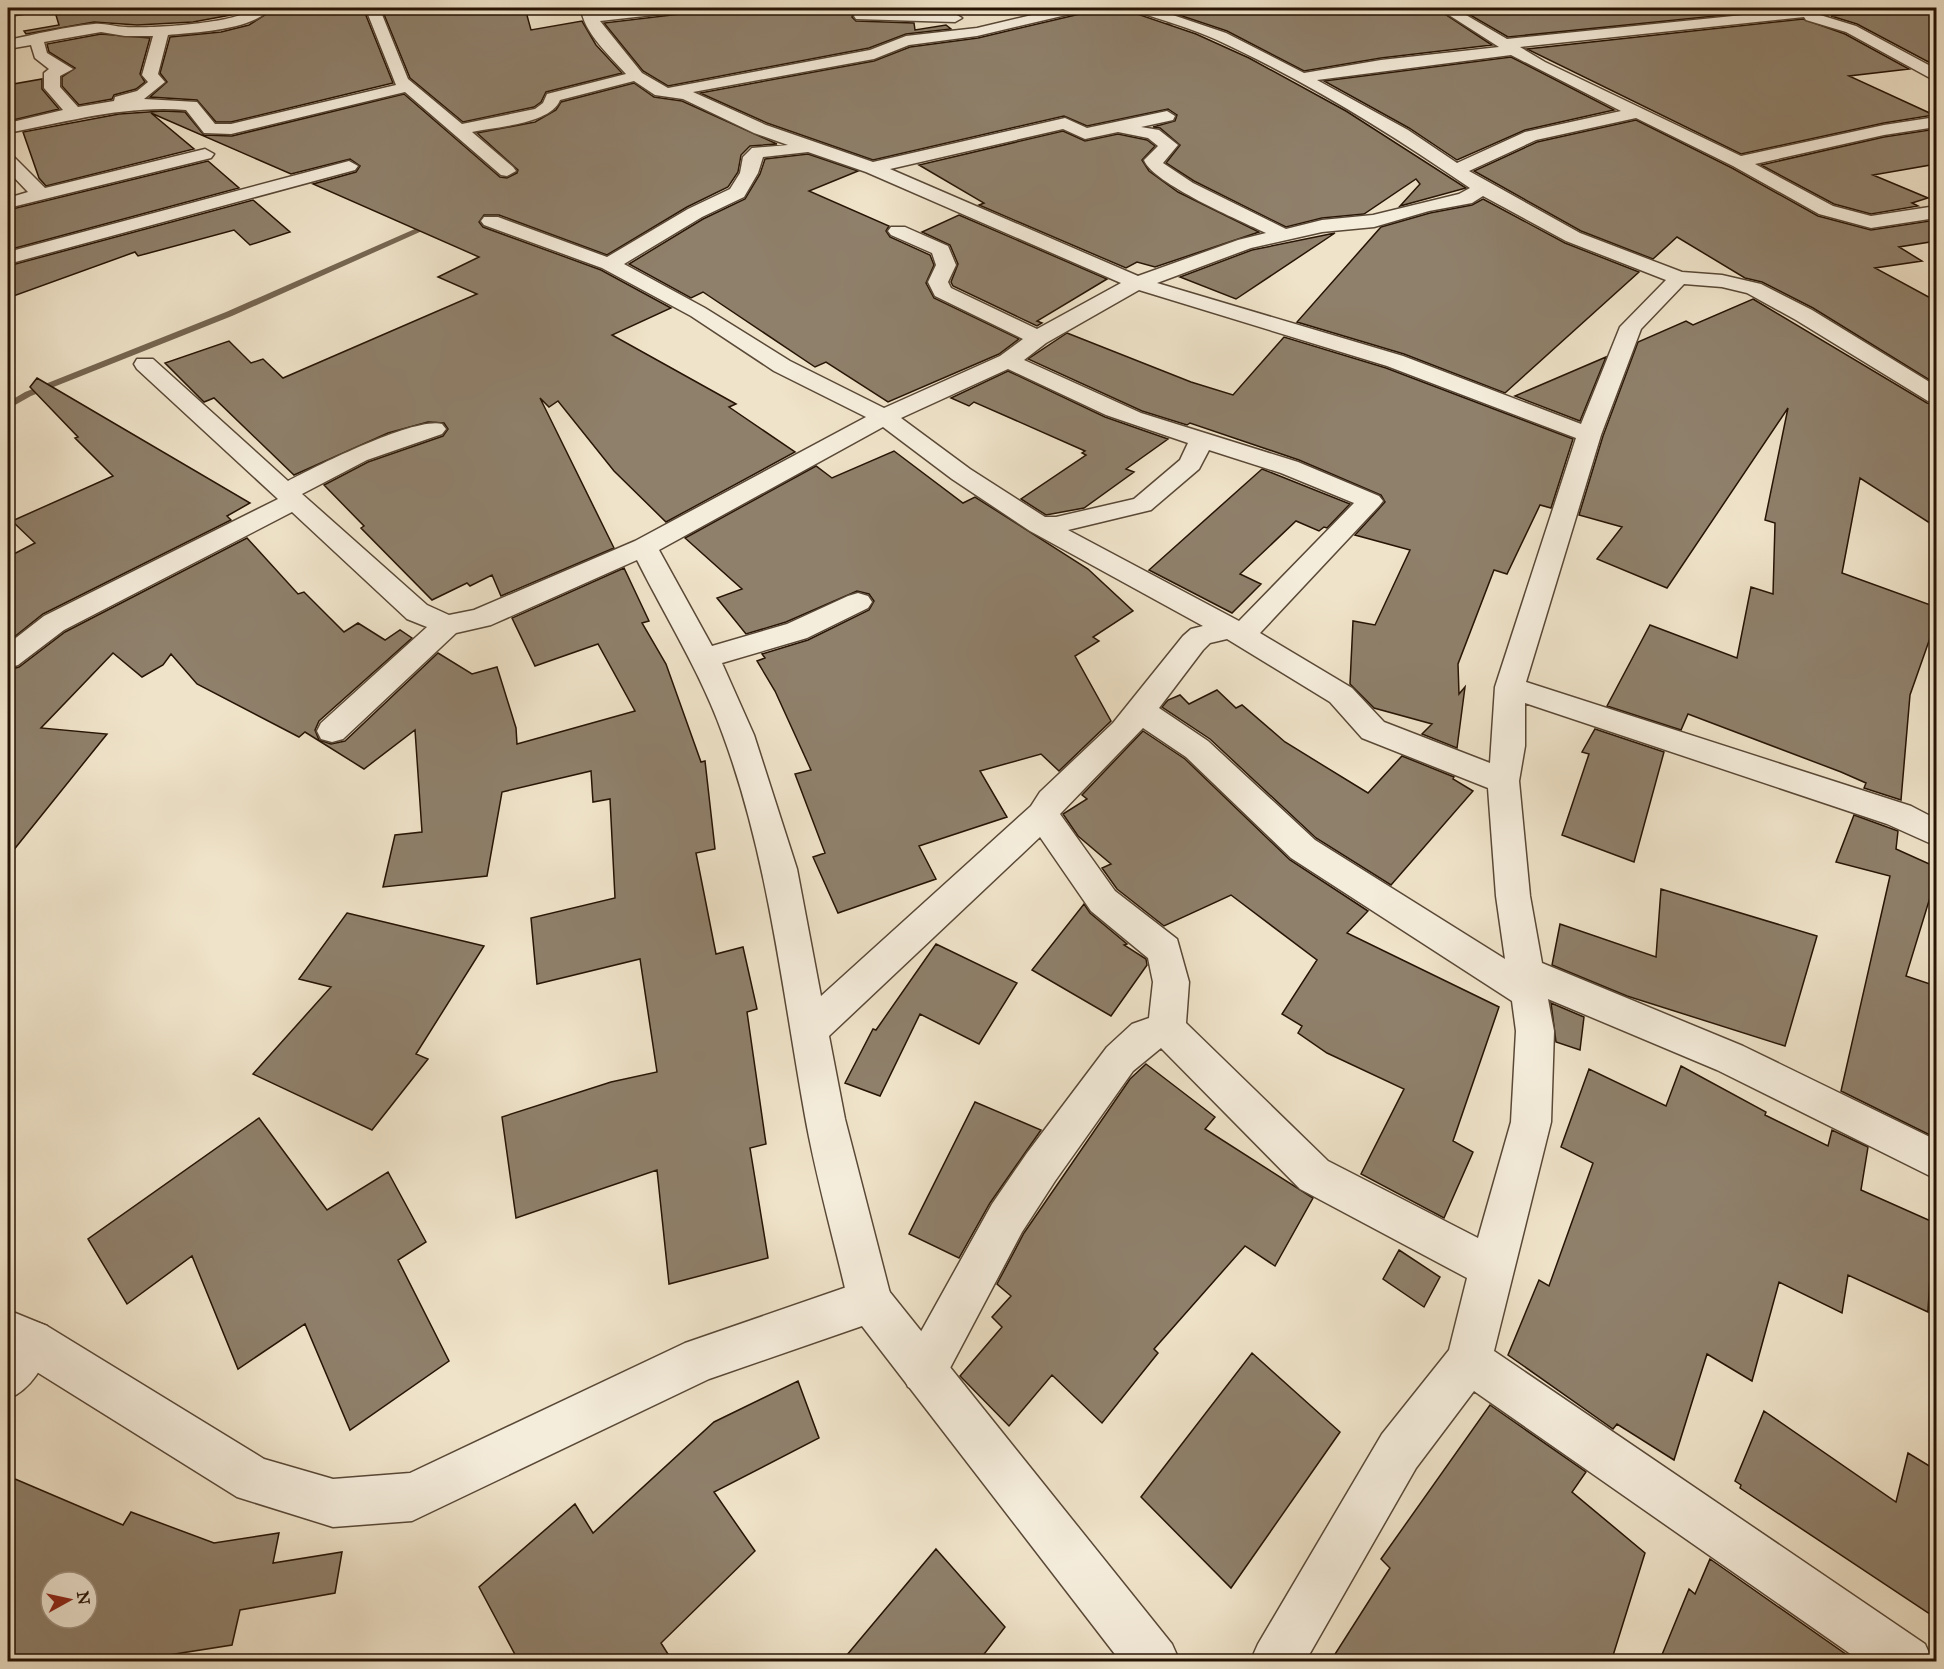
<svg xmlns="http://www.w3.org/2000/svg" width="1944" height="1669" font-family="'IM FELL Great Primer',serif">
	<rect width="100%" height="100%" fill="#efe3c9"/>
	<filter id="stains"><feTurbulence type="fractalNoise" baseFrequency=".00333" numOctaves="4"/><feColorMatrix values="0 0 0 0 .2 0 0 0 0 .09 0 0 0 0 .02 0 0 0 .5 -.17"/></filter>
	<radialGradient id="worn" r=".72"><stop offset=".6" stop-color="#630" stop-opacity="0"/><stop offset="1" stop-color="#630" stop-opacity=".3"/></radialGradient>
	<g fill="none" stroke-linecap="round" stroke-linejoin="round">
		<!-- stream -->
		<path fill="#766652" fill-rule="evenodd" d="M 1207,8 L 1214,8 L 1178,23 L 1150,30 L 1147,28 L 1174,21 Z
			M 534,160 L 538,162 L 537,164 L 527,166 L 496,191 L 489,189 L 522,162 Z
			M 433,221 L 440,223 L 232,316 L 31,396 L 8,409 L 8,402 L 25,392 L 226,312 Z"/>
	</g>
	<!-- building -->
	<path fill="#8f806b" stroke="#271405" stroke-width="1.5" fill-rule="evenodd" d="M 86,8 L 248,8 L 231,15 L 193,22 L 137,25 L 94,22 L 26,34 L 24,31 L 59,25 L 55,12 Z
		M 267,8 L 359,8 L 362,14 L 365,13 L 393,83 L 231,122 L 216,122 L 197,100 L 150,97 L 167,82 L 160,73 L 170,37 L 221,32 L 249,25 L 268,13 Z
		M 429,8 L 468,8 L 468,13 L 525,8 L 531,30 L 582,21 L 596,45 L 622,73 L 546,92 L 541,102 L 534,107 L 463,122 L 410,78 L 383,12 Z
		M 689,8 L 913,8 L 913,11 L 861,10 L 854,12 L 852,17 L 856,21 L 914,23 L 915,30 L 946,25 L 951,29 L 906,34 L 869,48 L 668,86 L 643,71 L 604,23 L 680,14 Z
		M 1094,8 L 1131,8 L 1134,13 L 1196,34 L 1249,58 L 1346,111 L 1466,188 L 1400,206 L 1420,184 L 1416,179 L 1364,214 L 1322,218 L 1286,227 L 1194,181 L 1166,163 L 1180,145 L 1160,128 L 1153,127 L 1175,121 L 1177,115 L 1168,109 L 1087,126 L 1064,116 L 873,160 L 767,123 L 700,93 L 874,61 L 910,47 L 978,38 L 1084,13 Z
		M 1158,8 L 1188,8 L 1203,14 L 1223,9 L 1230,12 L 1273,8 L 1436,8 L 1492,45 L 1381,58 L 1304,71 L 1227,31 Z
		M 1458,8 L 1794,8 L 1508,37 Z
		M 1856,8 L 1936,8 L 1936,66 L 1857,24 L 1831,16 L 1847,14 Z
		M 1803,19 L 1845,34 L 1909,69 L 1849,76 L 1934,115 L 1884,123 L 1741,154 L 1527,49 Z
		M 101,34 L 150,38 L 140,74 L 145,82 L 136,89 L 114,95 L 112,99 L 79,105 L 62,86 L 62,77 L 75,68 L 49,52 L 47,44 Z
		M 1511,57 L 1614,110 L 1525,130 L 1457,160 L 1409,128 L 1324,81 Z
		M 42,79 L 42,89 L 59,109 L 9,121 L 8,85 Z
		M 634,83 L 654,97 L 682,101 L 777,144 L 750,146 L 741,155 L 738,172 L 728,187 L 687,207 L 607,255 L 499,215 L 484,215 L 479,222 L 483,227 L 601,270 L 671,308 L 612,335 L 736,404 L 729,407 L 795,452 L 666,522 L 614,471 L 558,401 L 549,407 L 540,398 L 614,548 L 501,596 L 492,575 L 470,586 L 467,583 L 432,600 L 361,528 L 364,526 L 324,485 L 368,462 L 443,436 L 448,429 L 444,423 L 428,422 L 388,433 L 294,475 L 214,398 L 204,402 L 165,363 L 229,341 L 251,363 L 263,359 L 283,378 L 477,294 L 438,277 L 479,257 L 313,184 L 356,172 L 360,166 L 350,159 L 291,174 L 151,113 L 194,149 L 46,186 L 39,178 L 23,132 L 119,114 L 163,111 L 185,112 L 204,135 L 232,136 L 404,94 L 500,177 L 507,178 L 517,173 L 518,170 L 477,133 L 535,122 L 556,110 L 561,102 Z
		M 1636,120 L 1732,168 L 1818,216 L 1871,230 L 1936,220 L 1936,241 L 1899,247 L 1922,261 L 1875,268 L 1936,301 L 1936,384 L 1813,308 L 1762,282 L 1745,278 L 1677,237 L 1653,259 L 1581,231 L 1474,171 L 1537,142 Z
		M 1936,129 L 1936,164 L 1873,175 L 1928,198 L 1912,203 L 1918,206 L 1871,214 L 1834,204 L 1761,165 L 1884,137 Z
		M 1063,131 L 1085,141 L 1118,134 L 1147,140 L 1155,146 L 1142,160 L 1149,171 L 1178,192 L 1259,232 L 1155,267 L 1137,262 L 1126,268 L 979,205 L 984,203 L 919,165 Z
		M 808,154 L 858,171 L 809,191 L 889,226 L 886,231 L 890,237 L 930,255 L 934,265 L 926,283 L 934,298 L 1019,339 L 999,354 L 888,402 L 826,362 L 815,367 L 703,292 L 691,298 L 629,264 L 703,219 L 745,199 L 760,174 L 765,159 Z
		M 208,161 L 239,188 L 8,250 L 8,210 Z
		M 1483,199 L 1565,243 L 1639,272 L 1505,393 L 1404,354 L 1297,322 L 1381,227 L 1430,213 L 1472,205 Z
		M 253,200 L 290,232 L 250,245 L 234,230 L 138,256 L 135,252 L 8,298 L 8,266 Z
		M 959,215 L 1107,279 L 1037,321 L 1042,323 L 1037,326 L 953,286 L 951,282 L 958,264 L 950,245 L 922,232 Z
		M 1335,233 L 1236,299 L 1180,277 L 1252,250 Z
		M 1753,299 L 1927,403 L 1936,405 L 1936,527 L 1860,478 L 1842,573 L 1936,607 L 1936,621 L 1910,695 L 1901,800 L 1864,788 L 1866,783 L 1841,772 L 1688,714 L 1681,730 L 1607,706 L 1650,625 L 1737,658 L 1751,587 L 1773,594 L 1775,523 L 1765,520 L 1788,408 L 1667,588 L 1597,559 L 1622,527 L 1579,515 L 1603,436 L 1638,342 L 1686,321 L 1693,325 Z
		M 1067,333 L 1191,382 L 1233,395 L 1284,337 L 1386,368 L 1573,439 L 1551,508 L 1540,505 L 1507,574 L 1494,570 L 1458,664 L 1459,694 L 1465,687 L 1457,748 L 1422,734 L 1432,724 L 1374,708 L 1350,684 L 1353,621 L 1375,625 L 1410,550 L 1355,535 L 1385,502 L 1381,495 L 1299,460 L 1190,423 L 1187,425 L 1142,411 L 1028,359 Z
		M 1606,357 L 1580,421 L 1515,396 Z
		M 1008,371 L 1105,417 L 1168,439 L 1126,469 L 1134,472 L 1084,508 L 1046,515 L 1021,499 L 1086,455 L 1082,453 L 1085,451 L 974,402 L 969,406 L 951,398 Z
		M 37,378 L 250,503 L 227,516 L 231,520 L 43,614 L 8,642 L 8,557 L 35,543 L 12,521 L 113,476 L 75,438 L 78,437 L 30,387 Z
		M 894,451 L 963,503 L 975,497 L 1088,569 L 1133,611 L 1093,637 L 1099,641 L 1075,656 L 1111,721 L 1059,771 L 1041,754 L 980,771 L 1007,817 L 919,846 L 936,879 L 838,913 L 813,857 L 825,853 L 795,774 L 811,770 L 775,691 L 757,661 L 765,658 L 762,654 L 808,640 L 869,610 L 874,601 L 869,594 L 857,591 L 786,622 L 746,634 L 717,598 L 742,589 L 685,538 L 816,466 L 832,478 Z
		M 1262,469 L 1350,504 L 1327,528 L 1324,527 L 1319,531 L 1296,521 L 1240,574 L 1261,584 L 1232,613 L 1149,570 Z
		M 247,538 L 298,594 L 304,592 L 344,632 L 358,623 L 385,640 L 400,630 L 412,638 L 319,721 L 315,730 L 319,740 L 331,744 L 345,741 L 438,653 L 472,674 L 497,667 L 516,728 L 517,744 L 635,711 L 598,644 L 535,666 L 512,618 L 624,568 L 649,621 L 642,623 L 666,664 L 701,762 L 705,761 L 715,849 L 696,853 L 716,954 L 743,947 L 757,1009 L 747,1012 L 766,1144 L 750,1148 L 768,1258 L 669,1284 L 657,1170 L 516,1218 L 502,1117 L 611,1082 L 657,1072 L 640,959 L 537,984 L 531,918 L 615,898 L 610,799 L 593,802 L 591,771 L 502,792 L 487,876 L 383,887 L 395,835 L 422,832 L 415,730 L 364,769 L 305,732 L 299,737 L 197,684 L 171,654 L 163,665 L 142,677 L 113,653 L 41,728 L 107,734 L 8,857 L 8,670 L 19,667 L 65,632 Z
		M 1217,690 L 1236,708 L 1242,705 L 1285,742 L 1368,793 L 1402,756 L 1454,777 L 1453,779 L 1473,791 L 1391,885 L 1316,838 L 1210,739 L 1162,707 L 1168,700 L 1180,695 L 1189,704 Z
		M 1595,729 L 1664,752 L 1634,862 L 1562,835 L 1589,754 L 1582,752 Z
		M 1143,731 L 1185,759 L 1290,860 L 1368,911 L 1347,933 L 1499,1007 L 1453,1141 L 1473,1152 L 1444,1218 L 1361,1174 L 1404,1089 L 1327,1053 L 1298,1033 L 1302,1026 L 1282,1014 L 1317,960 L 1231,895 L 1164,926 L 1117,889 L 1102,868 L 1111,864 L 1078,836 L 1063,814 L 1087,799 L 1082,795 Z
		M 1854,815 L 1898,831 L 1896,849 L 1936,867 L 1936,878 L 1906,976 L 1936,986 L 1936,1138 L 1841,1091 L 1890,876 L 1836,862 Z
		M 1661,889 L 1817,936 L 1785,1046 L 1627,996 L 1552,965 L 1560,924 L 1656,957 Z
		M 1084,904 L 1090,913 L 1127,944 L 1124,945 L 1146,959 L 1147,965 L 1111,1016 L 1032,970 Z
		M 347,913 L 484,946 L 416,1054 L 428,1059 L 372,1130 L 253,1074 L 331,987 L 299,979 Z
		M 936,944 L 1017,983 L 979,1044 L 920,1014 L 880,1096 L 845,1083 L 873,1029 L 876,1030 Z
		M 1551,1003 L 1584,1017 L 1580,1050 L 1556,1042 Z
		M 1146,1064 L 1215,1117 L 1205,1129 L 1313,1198 L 1275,1266 L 1245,1246 L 1154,1349 L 1158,1353 L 1102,1423 L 1052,1375 L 1009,1426 L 960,1376 L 1002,1327 L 992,1317 L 1011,1296 L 997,1284 L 1024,1233 L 1130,1079 Z
		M 1681,1066 L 1766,1112 L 1765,1115 L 1828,1146 L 1832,1130 L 1868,1147 L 1861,1190 L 1933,1222 L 1928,1312 L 1848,1275 L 1842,1313 L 1779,1282 L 1752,1381 L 1707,1354 L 1674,1460 L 1617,1424 L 1613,1429 L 1508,1355 L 1539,1280 L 1549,1286 L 1593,1163 L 1561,1147 L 1589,1069 L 1666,1106 Z
		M 975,1102 L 1041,1130 L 990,1203 L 959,1258 L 909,1234 Z
		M 259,1118 L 327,1210 L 388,1172 L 426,1242 L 398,1260 L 449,1361 L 350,1430 L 305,1324 L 238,1369 L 192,1256 L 127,1304 L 88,1239 Z
		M 1399,1250 L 1440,1277 L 1424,1307 L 1383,1279 Z
		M 1252,1353 L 1340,1432 L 1231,1588 L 1141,1497 Z
		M 798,1381 L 819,1438 L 714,1492 L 755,1551 L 661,1643 L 673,1662 L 519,1662 L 479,1587 L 575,1504 L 593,1533 L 714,1422 Z
		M 1490,1405 L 1586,1472 L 1572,1492 L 1645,1553 L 1611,1662 L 1330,1662 L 1390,1568 L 1381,1559 Z
		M 1764,1411 L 1896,1502 L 1908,1453 L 1936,1470 L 1936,1618 L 1740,1488 L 1741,1485 L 1735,1481 Z
		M 8,1476 L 123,1525 L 131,1512 L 214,1543 L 279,1533 L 273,1563 L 342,1552 L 335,1593 L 240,1610 L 232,1645 L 156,1657 L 153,1662 L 8,1662 ZM 51,1582 L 87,1582 L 87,1618 L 51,1618 Z
		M 936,1549 L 1005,1627 L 978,1662 L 841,1662 Z
		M 1710,1559 L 1857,1662 L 1659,1662 L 1689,1589 L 1695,1594 Z"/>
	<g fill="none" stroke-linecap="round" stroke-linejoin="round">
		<defs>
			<path id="minor" d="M 8,8 L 42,8 L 35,12 L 8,16 Z
				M 251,8 L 265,8 L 267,11 C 251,30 192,33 168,35 L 158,74 L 165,82 L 144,99 L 197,102 L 215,124 L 231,124 L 396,85 L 367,12 L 368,8 L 382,8 L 381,12 L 408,79 L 462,124 L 535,109 L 543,103 L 547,94 L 626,74 C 610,56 583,32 581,8 L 595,8 L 596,13 L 646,8 L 687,8 L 680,12 L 600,21 L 642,73 L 668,88 L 870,50 L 906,36 L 977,28 L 1062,8 L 1085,8 L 1083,11 L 977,36 L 909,45 L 874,59 L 693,92 L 766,125 L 873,162 L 1065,118 L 1087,128 L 1167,111 L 1175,116 L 1173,120 L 1141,127 L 1159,130 L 1178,145 L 1163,163 L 1193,183 L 1286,229 L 1322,220 L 1373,215 L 1459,194 L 1470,188 C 1390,133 1306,81 1217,40 C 1191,28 1162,20 1135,11 L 1133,8 L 1152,8 L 1226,33 L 1304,73 L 1381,60 L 1499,47 L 1438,8 L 1454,8 L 1507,39 L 1811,8 L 1854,8 L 1847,12 L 1820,15 L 1856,26 L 1936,69 L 1936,80 L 1930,78 L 1846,32 L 1806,20 L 1804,17 L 1520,47 L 1545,62 L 1741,156 L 1884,125 L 1936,117 L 1936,127 L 1884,135 L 1755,164 L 1833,206 L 1871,216 L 1936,206 L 1936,218 L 1871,228 L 1819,214 L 1733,166 L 1636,118 L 1536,140 L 1469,171 L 1580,233 L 1682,272 L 1722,275 L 1761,284 L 1812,310 L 1936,386 L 1936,403 L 1928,401 L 1796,320 L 1747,293 L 1722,287 L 1684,284 L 1641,329 L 1601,435 L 1526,682 L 1911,806 L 1936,819 L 1936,846 L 1887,824 L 1525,703 L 1525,746 L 1519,781 L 1530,896 L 1542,963 L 1743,1046 L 1936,1140 L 1936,1179 L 1717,1070 L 1548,999 L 1554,1031 L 1551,1122 L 1494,1351 L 1925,1644 L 1933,1662 L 1862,1662 L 1474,1391 L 1416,1468 L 1305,1662 L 1250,1662 L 1258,1644 L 1382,1434 L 1449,1350 L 1467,1278 L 1300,1189 L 1161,1048 L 1133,1071 L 1055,1181 L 1022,1232 L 940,1387 L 924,1394 L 908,1387 L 901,1371 L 908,1355 L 992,1204 L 1027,1153 L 1107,1047 L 1132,1024 L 1149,1018 L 1153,982 L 1148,958 L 1091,911 L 1040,837 L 829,1036 L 845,1119 L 892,1301 L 885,1316 L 870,1323 L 855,1316 L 848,1301 C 834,1240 816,1178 805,1116 C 782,988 768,857 723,735 C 701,673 666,618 637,560 L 491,625 L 456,633 L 343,739 L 332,742 L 321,739 L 317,731 L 321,723 L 427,627 L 407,619 L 292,512 L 64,630 L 18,665 L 8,668 L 8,644 L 44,616 L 278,499 L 137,369 L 134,364 L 137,359 L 153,359 L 288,481 C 317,466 414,417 442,424 L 446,429 L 442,434 L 367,460 L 302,494 L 427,605 L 449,615 L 474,610 L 635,541 L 866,417 L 774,371 L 691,316 L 602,268 L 484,225 L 481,221 L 484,217 L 498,217 L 607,257 L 688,209 L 730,189 L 740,173 L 743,157 L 752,148 L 788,145 L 754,133 L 683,99 L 655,95 L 634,81 L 560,100 C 551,124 495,127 472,132 L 513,167 L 516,171 L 507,176 L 501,175 L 405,92 L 231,134 L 204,133 L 186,110 C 124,105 68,122 8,133 L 8,123 L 63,110 L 44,88 L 44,73 L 49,69 L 35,58 L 31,45 L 8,49 L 8,40 C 37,34 64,27 94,24 C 105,23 115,27 126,27 C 145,29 245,23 251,8 ZM 101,32 L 125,36 L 153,36 L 142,75 L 148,82 L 137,91 L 115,97 L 114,101 L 78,107 L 60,87 L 60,76 L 73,69 L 47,53 L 44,42 ZM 1511,55 L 1621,111 L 1525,132 L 1457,163 L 1408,130 L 1317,80 ZM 1063,129 L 1085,139 L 1118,132 L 1148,138 L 1158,146 L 1144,160 C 1152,183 1241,221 1266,233 L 1238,240 L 1138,276 L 890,169 ZM 808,152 L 866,172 L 1121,283 L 1037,329 L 951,288 L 948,282 L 956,265 L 948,246 L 905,227 L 891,227 L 888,231 L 891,235 L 932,253 L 936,265 L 928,282 L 935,296 L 1023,339 L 1000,356 L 884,408 L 790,361 L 705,308 L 624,264 L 702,217 L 744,197 L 758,173 L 763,157 ZM 1483,196 L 1566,241 L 1666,280 L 1620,327 L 1581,424 L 1403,356 L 1157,283 L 1251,248 L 1322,232 L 1374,227 L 1429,211 L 1472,203 ZM 1139,290 L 1387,366 L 1576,438 L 1495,687 L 1490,763 L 1384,722 L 1352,688 L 1260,633 L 1379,506 L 1383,501 L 1379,496 L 1298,462 L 1141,413 L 1024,360 L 1046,343 ZM 1008,369 L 1106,415 L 1188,443 L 1180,460 L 1134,499 L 1056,517 L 1045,517 L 970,469 L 901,418 ZM 883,427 L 952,479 L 1030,531 L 1203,626 L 1191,629 L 1183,636 L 1113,723 L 1040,792 L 1031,806 L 821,996 L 797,869 L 754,735 L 722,663 L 807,638 L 868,608 L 872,602 L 868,596 L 858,593 L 848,596 L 787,624 L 712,646 L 659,550 ZM 1209,450 L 1281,473 L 1354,503 L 1239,621 L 1068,530 L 1151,510 L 1199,469 ZM 1227,639 L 1330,702 L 1362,738 L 1488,788 L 1496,896 L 1505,959 L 1315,840 L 1208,741 L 1159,708 L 1203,650 L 1210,643 ZM 1143,728 L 1186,757 L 1291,858 L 1512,1001 L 1516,1031 L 1511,1122 L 1478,1238 L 1328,1161 L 1186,1023 L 1189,982 L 1177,939 L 1115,891 L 1060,814 Z
				M 861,12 L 955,14 L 962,18 L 955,22 L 856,19 L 854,16 L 856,13 Z
				M 205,149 L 214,154 L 211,158 L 8,208 L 8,198 L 28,192 L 8,171 L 8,156 L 14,157 L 45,188 Z
				M 349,161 L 358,166 L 355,170 L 8,264 L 8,252 Z
				M 31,1320 L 47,1326 L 53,1342 C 44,1365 32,1389 8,1399 L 8,1338 L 15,1326 Z"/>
			<path id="tertiary" d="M 870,1279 L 885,1286 L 1172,1644 L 1180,1662 L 1121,1662 L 862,1326 L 709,1379 L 412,1521 L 333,1527 L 237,1497 L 8,1354 L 8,1310 L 47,1326 L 264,1459 L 333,1479 L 410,1473 L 685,1343 Z"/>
		</defs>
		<!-- minor casing -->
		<use href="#minor" stroke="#594836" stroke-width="3"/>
		<!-- tertiary casing -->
		<use href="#tertiary" stroke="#594836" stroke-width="3"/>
		<!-- minor -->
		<use href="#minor" fill="#f5eddc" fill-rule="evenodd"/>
		<!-- tertiary -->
		<use href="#tertiary" fill="#f5eddc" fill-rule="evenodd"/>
	</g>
	<!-- margin -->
	<rect width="1944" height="1669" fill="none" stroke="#efe3c9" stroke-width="30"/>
	<rect x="9" y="9" width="1926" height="1651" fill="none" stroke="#271405" stroke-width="3"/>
	<rect x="15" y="15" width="1914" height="1639" fill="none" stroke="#271405" stroke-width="1.5"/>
	<!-- north arrow -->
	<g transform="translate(69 1600) rotate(82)"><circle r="28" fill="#f5eddc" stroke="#a39686" stroke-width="1.5"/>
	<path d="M0-4.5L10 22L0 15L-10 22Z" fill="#8f2418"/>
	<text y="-9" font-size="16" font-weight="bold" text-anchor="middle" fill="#271405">N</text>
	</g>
	<rect width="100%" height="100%" filter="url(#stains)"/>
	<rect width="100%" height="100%" fill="url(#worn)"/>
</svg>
